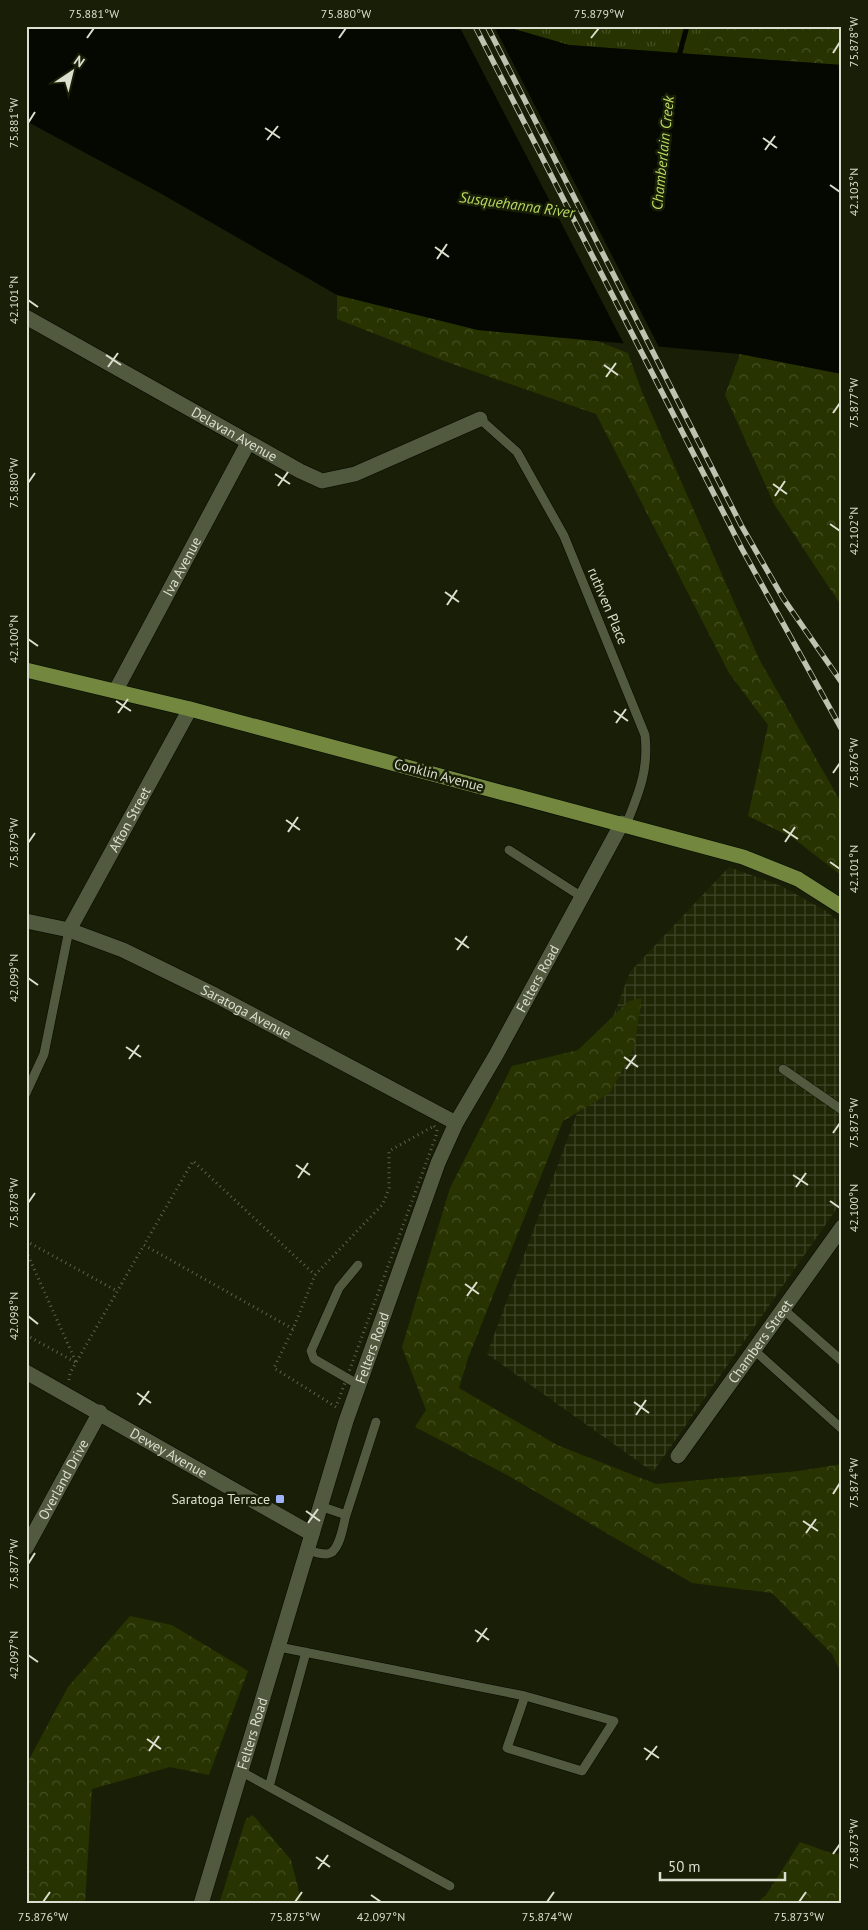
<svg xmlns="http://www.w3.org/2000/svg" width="868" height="1930" font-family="'PT Sans',sans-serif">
	<defs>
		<pattern id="industrial-grid" width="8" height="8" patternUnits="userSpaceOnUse" patternTransform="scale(1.25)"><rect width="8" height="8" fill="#1e2605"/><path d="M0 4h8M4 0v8" fill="none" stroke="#3e4528"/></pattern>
		<pattern id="grass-tufts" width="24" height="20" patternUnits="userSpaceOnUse" patternTransform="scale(1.25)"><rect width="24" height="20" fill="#273300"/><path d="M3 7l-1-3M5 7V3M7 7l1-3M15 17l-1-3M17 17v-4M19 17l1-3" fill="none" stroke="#465024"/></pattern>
		<pattern id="forest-crowns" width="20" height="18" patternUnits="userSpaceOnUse" patternTransform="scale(1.25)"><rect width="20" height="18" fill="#273300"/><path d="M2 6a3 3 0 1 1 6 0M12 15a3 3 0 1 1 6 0" fill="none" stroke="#465024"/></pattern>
	</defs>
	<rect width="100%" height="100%" fill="#181f06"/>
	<!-- industrial -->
	<path fill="url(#industrial-grid)" d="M 729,867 L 781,886 L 826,911 L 842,924 L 842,1201 L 653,1472 L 487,1354 L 630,972 Z"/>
	<!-- grass -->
	<path fill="url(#grass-tufts)" d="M 504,26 L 711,26 L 702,55 L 569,45 Z"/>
	<!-- forest -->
	<path fill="url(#forest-crowns)" d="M 711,26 L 842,26 L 842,65 L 702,55 Z
		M 337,295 L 478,330 L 597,341 L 628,353 L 642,392 L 759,659 L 842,804 L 842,876 L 793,838 L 748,816 L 768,725 L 729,673 L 596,414 L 447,362 L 337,319 Z
		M 740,354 L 842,374 L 842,607 L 774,504 L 725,395 Z
		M 642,998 L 634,1048 L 610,1093 L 563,1121 L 468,1358 L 459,1388 L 557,1445 L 656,1484 L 799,1471 L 842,1464 L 842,1675 L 832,1654 L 772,1593 L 692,1583 L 507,1475 L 415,1427 L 426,1410 L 402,1347 L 450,1188 L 512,1066 L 578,1050 L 629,1001 Z
		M 130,1616 L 172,1625 L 248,1671 L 209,1775 L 170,1767 L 92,1789 L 85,1904 L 26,1904 L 26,1765 L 68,1687 Z
		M 253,1815 L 291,1860 L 302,1904 L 219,1904 L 246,1819 Z
		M 800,1842 L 831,1853 L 842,1854 L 842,1904 L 755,1904 L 766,1895 Z"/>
	<!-- water -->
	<path fill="#040800" d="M 26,26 L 504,26 L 569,45 L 842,65 L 842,374 L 740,354 L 478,330 L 337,295 L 160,193 L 26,121 Z"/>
	<!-- pier -->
	<path fill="#181f06" d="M 459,26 L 494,26 L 660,349 L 625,346 Z"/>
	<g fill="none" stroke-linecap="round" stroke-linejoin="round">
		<!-- stream -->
		<path stroke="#040800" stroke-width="5" d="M 678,60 L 687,26"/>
		<defs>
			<path id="lane" d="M 480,419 L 517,452 L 564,536 L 645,735 C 649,769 639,793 626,825
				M 509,850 L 582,897
				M 783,1069 L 842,1110
				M 26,1093 L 44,1054 L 69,930
				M 358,1265 L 339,1288 L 311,1351 L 314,1359 L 359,1385
				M 783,1309 L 842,1361
				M 754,1350 L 842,1429
				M 320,1506 L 346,1515 L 376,1422
				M 307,1550 C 313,1552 321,1554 327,1554 C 340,1553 343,1525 346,1515
				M 279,1647 L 525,1696 L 614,1721 L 582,1771 L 507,1748 L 525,1696
				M 242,1772 L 450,1886
				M 269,1787 L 306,1652"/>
			<g id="street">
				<path id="s1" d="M 26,317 L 300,471 L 322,481 L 355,474 L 480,419"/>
				<path id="s2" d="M 116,690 L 248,443"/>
				<path id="s3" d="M 26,921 L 69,930 L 123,950 L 215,995 L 456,1123"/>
				<path id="s4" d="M 69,930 L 190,709"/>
				<path id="s5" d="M 26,1372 L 312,1534"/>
				<path id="s6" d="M 678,1456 L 842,1227"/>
				<path id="s7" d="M 26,1548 L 100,1412"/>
				<path id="s8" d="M 201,1904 L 346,1421 L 438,1163 L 456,1123 L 496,1055 L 622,823"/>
			</g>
			<path id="primary" d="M 26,670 L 190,709 L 743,857 L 798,879 L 842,907"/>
		</defs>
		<!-- lane casing -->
		<use href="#lane" stroke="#040800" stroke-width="10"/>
		<!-- street casing -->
		<use href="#street" stroke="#040800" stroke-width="16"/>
		<!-- primary casing -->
		<use href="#primary" stroke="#040800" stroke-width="16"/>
		<!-- path -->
		<path stroke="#5d634d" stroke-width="3" stroke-dasharray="1 4" stroke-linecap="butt" d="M 434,1126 L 437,1130 L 436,1136 L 336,1407 L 274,1368 L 293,1329 L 315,1275 L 383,1204 L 389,1188 L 389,1151 Z
			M 26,1241 L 117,1291
			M 26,1251 L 76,1362
			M 293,1329 L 144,1245 L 193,1161 L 315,1275
			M 26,1335 L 75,1362
			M 69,1380 L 70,1373 L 144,1245"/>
		<!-- lane -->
		<use href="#lane" stroke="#51593e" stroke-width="9"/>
		<!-- street -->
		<use href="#street" stroke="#51593e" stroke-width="15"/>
		<!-- primary -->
		<use href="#primary" stroke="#73873e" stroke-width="15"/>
		<defs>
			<path id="rail" d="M 475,26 L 742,549 L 842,730
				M 487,26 L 741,525 L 783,598 L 842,683"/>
		</defs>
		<!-- rail casing -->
		<use href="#rail" stroke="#bdc2b1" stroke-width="5.5"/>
		<!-- rail -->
		<use href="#rail" stroke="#181f06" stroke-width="4" stroke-dasharray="11" stroke-linecap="butt"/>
	</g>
	<!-- ticks -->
	<path fill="none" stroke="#dadfcf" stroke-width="2" d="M 87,38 L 94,28M 339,38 L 346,28M 591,38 L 599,28M 833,53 L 840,42M 28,123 L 35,112M 265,128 L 280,138M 763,138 L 777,148M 267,140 L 278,126M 765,150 L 775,136M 830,185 L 840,192M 435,247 L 449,257M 437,259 L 447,244M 28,300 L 38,307M 106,355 L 121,365M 604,365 L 618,375M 108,367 L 118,353M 606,377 L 616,363M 833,413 L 840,403M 275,474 L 290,484M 28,483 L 35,473M 773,484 L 787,494M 278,486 L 288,472M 775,496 L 785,481M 830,524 L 840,531M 445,592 L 459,602M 447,605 L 457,590M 28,639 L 38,646M 116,701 L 131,711M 614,711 L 628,721M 118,713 L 128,699M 616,723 L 626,709M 833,773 L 840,763M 286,820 L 300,830M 783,829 L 798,839M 288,832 L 298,817M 785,842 L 795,827M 28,843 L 35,833M 830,862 L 840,869M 455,938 L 469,948M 457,950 L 467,936M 28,978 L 38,985M 126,1047 L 141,1057M 624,1057 L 638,1067M 129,1059 L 139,1045M 626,1069 L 636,1055M 833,1133 L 840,1123M 296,1165 L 310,1175M 793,1175 L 808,1185M 298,1178 L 308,1163M 796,1187 L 806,1173M 830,1201 L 840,1208M 28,1203 L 35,1193M 465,1284 L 479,1294M 467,1296 L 477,1282M 28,1316 L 38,1324M 137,1393 L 151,1403M 634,1402 L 649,1413M 139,1405 L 149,1391M 636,1415 L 646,1400M 833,1494 L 840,1483M 306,1511 L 320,1521M 803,1521 L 818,1531M 308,1523 L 318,1509M 806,1533 L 816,1519M 28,1564 L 35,1553M 475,1630 L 489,1640M 477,1642 L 487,1628M 28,1655 L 38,1662M 147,1739 L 161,1749M 644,1748 L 659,1758M 149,1751 L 159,1736M 646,1760 L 657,1746M 833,1854 L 840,1844M 316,1857 L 330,1867M 318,1869 L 328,1855M 371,1895 L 381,1902M 43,1902 L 50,1892M 295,1902 L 302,1892M 547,1902 L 554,1892M 799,1902 L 806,1892"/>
	<!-- markers -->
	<rect fill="#a0b3fd" stroke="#181f06" stroke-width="2" x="275" y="1494" width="10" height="10" rx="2.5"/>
	<g text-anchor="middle" stroke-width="5" stroke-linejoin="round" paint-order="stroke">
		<!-- street labels -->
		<g font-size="14" fill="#dadfcf" stroke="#181f06">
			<text dy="5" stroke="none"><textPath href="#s1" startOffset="239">Delavan Avenue</textPath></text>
			<text dy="5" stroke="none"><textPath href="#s2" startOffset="140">Iva Avenue</textPath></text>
			<text transform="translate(608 606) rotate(67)" y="5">ruthven Place</text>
			<text transform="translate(439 775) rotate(15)" y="5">Conklin Avenue</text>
			<text dy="5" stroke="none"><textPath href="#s4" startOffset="126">Afton Street</textPath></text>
			<text dy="5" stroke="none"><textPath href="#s8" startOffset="988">Felters Road</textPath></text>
			<text dy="5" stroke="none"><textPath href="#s3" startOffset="239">Saratoga Avenue</textPath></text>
			<text dy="5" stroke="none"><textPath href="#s6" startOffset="141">Chambers Street</textPath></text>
			<text dy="5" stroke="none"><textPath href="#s8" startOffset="582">Felters Road</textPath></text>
			<text dy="5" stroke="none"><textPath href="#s5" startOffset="164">Dewey Avenue</textPath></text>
			<text dy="5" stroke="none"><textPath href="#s7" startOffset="78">Overland Drive</textPath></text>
			<text dy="5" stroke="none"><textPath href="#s8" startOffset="178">Felters Road</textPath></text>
		</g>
		<!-- poi labels -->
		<g font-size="14" fill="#dadfcf" stroke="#181f06" text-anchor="end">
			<text x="270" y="1504">Saratoga Terrace</text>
		</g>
		<!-- water labels -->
		<g font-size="15" font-style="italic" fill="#badb62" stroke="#181f06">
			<text transform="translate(663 153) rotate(-84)" y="5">Chamberlain Creek</text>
			<text transform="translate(517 205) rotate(8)" y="5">Susquehanna River</text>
		</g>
	</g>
	<!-- border -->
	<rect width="868" height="1930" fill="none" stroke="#181f06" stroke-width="55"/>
	<!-- north arrow -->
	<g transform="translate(72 72) rotate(35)" stroke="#181f06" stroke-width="4" paint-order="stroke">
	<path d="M0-4L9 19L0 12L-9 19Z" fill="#dadfcf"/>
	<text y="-8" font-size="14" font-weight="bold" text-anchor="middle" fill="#dadfcf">N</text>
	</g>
	<!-- scale -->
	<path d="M660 1872v8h125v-8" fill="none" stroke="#dadfcf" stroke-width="2.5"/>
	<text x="668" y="1872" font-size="15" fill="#dadfcf" stroke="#181f06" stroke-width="4" paint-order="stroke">50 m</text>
	<rect x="28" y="28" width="812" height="1874" fill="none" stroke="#dadfcf" stroke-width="2"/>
	<g font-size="12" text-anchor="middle" fill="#dadfcf">
		<text x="94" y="18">75.881°W</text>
		<text x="346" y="18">75.880°W</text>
		<text x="599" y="18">75.879°W</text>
		<text transform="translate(854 42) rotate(-90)" y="4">75.878°W</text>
		<text transform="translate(14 123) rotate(-90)" y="4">75.881°W</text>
		<text transform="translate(854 192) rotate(-90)" y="4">42.103°N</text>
		<text transform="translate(14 300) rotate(-90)" y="4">42.101°N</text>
		<text transform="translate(854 403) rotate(-90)" y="4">75.877°W</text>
		<text transform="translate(14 483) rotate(-90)" y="4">75.880°W</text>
		<text transform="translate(854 531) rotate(-90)" y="4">42.102°N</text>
		<text transform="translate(14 639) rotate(-90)" y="4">42.100°N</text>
		<text transform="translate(854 763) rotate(-90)" y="4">75.876°W</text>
		<text transform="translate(14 843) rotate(-90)" y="4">75.879°W</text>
		<text transform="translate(854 869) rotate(-90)" y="4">42.101°N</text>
		<text transform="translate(14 978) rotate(-90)" y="4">42.099°N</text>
		<text transform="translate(854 1123) rotate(-90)" y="4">75.875°W</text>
		<text transform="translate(14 1203) rotate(-90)" y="4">75.878°W</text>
		<text transform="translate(854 1208) rotate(-90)" y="4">42.100°N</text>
		<text transform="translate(14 1316) rotate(-90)" y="4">42.098°N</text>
		<text transform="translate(854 1483) rotate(-90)" y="4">75.874°W</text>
		<text transform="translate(14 1564) rotate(-90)" y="4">75.877°W</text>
		<text transform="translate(14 1655) rotate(-90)" y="4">42.097°N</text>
		<text transform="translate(854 1844) rotate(-90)" y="4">75.873°W</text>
		<text x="43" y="1921">75.876°W</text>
		<text x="295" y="1921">75.875°W</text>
		<text x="381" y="1921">42.097°N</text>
		<text x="547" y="1921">75.874°W</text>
		<text x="799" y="1921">75.873°W</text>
	</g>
</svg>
